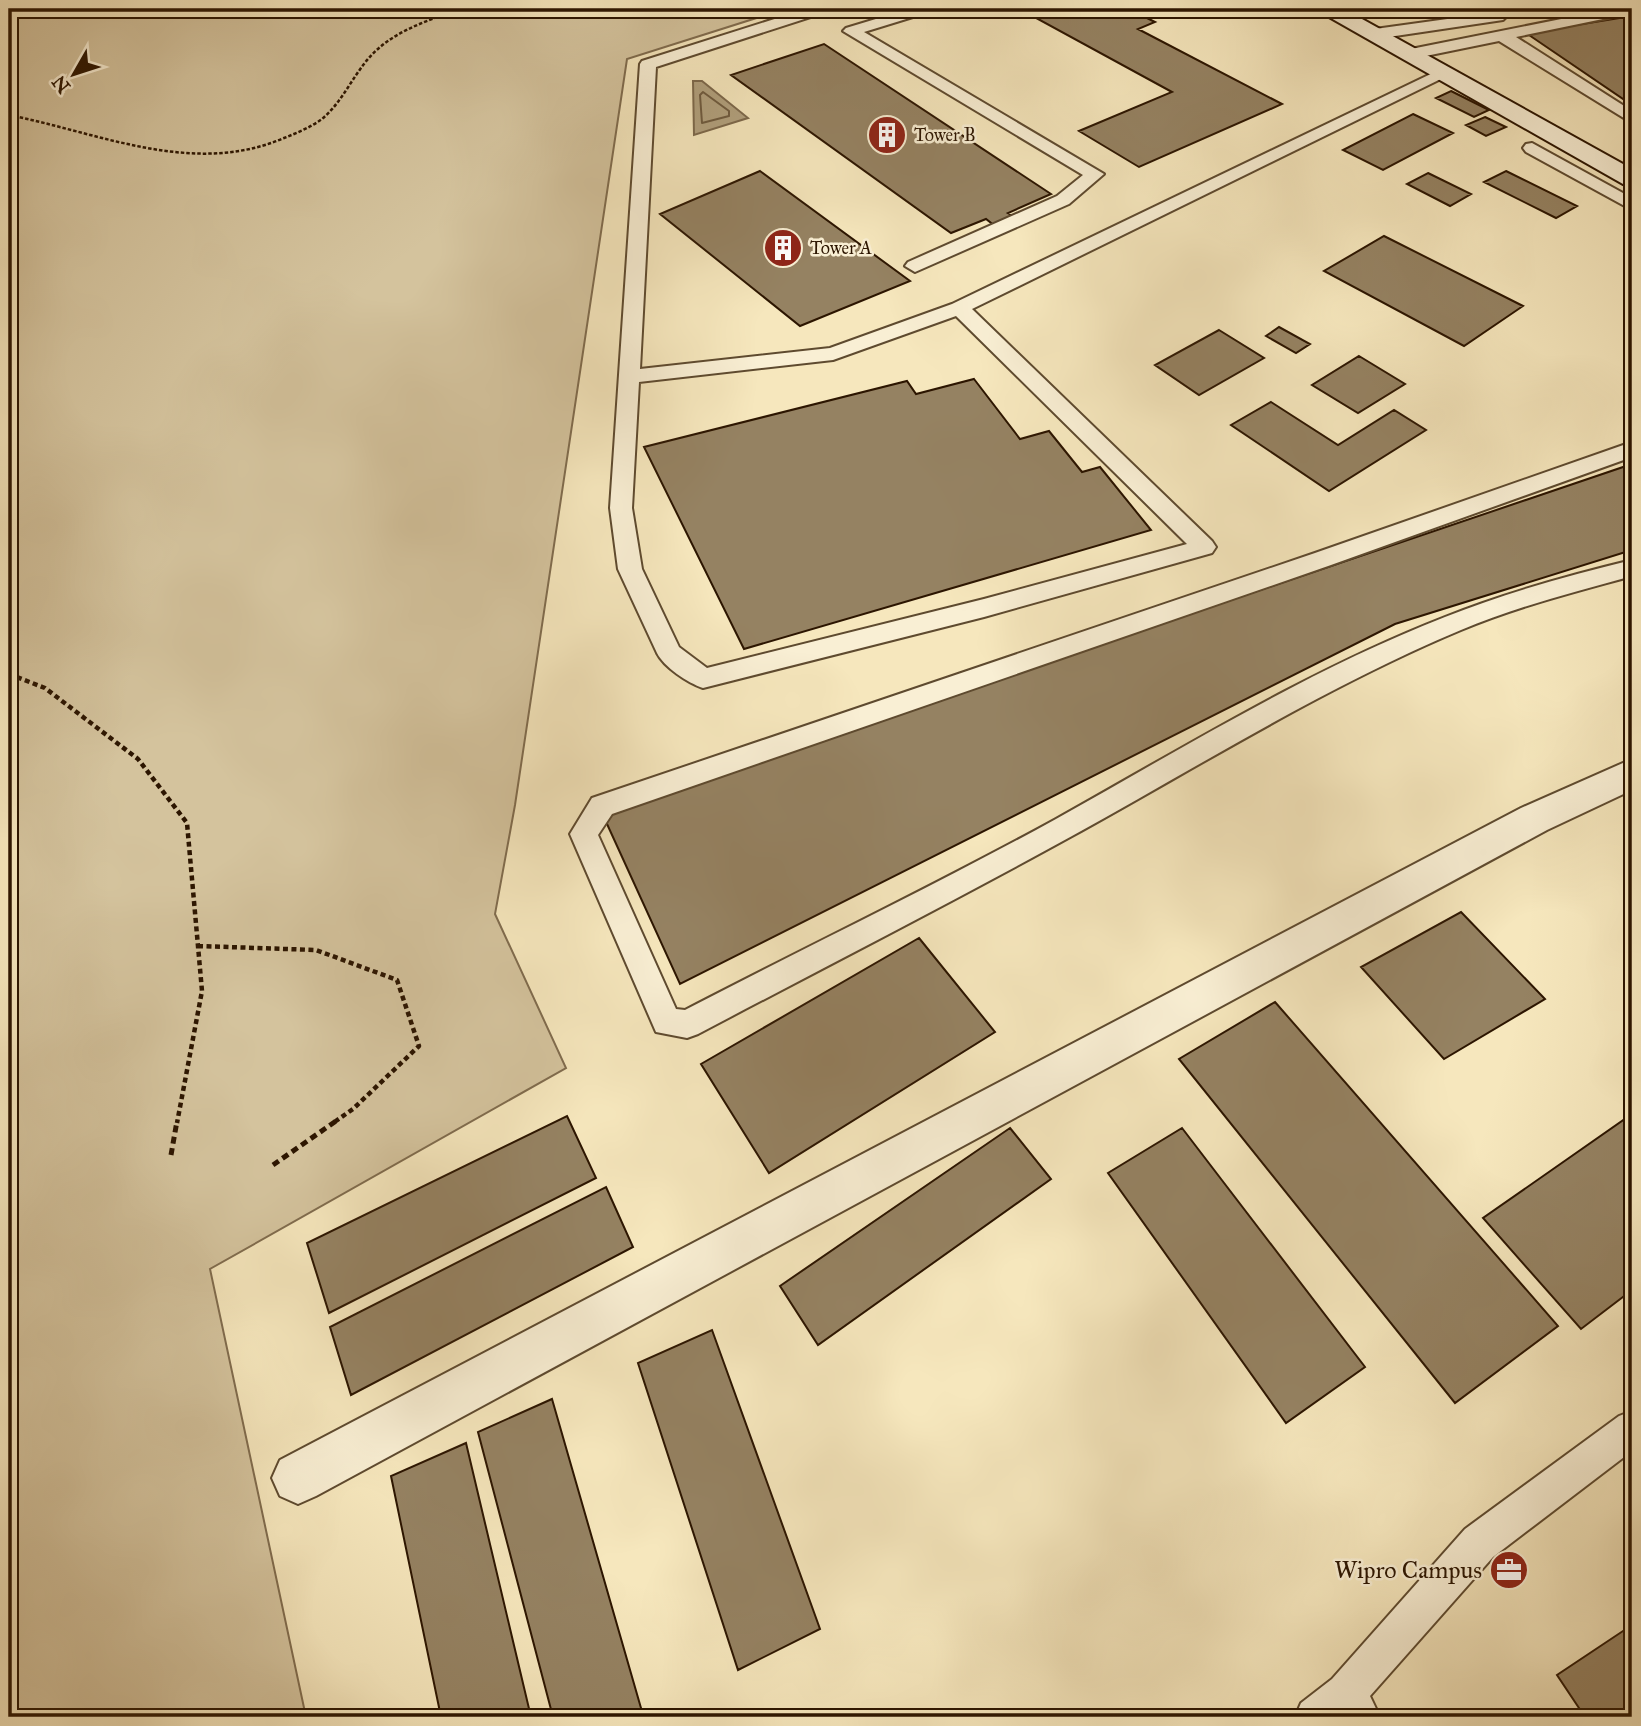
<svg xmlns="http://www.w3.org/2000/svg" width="1641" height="1726" font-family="'IM FELL Great Primer',serif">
	<rect width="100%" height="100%" fill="#f6e7bd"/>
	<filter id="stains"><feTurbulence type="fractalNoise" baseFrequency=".00286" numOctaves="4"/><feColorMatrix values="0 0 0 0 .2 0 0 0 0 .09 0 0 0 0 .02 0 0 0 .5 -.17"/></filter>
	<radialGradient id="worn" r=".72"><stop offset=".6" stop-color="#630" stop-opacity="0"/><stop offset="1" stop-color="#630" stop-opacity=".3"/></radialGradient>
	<!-- green -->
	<path fill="#d4c39d" stroke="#806c4e" stroke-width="2" d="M 9,9 L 785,9 L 627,59 L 515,805 L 495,914 L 566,1068 L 210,1269 L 306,1717 L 9,1717 Z"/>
	<!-- water -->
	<path fill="#b1a07d" stroke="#7c684b" stroke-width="2" d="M 693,81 L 702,81 L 748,118 L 694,135 Z"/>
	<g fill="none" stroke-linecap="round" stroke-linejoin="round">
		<!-- shore -->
		<path stroke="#6e5a3e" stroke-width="2" d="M 703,92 L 729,111 L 729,116 L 702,123 L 700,95 Z"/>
	</g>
	<!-- building -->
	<path fill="#958262" stroke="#2c1500" stroke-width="2" d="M 1034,9 L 1101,9 L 1111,14 L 1129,9 L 1155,22 L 1138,29 L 1282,104 L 1139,167 L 1079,131 L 1172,92 L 1025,12 Z
		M 1632,16 L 1632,105 L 1526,33 Z
		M 824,44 L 1051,194 L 1008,213 L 1015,217 L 995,226 L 986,219 L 951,233 L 731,75 Z
		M 1451,91 L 1489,110 L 1474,117 L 1436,98 Z
		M 1413,114 L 1453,133 L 1383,170 L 1343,150 Z
		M 1485,117 L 1506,127 L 1486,136 L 1466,125 Z
		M 760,171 L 910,281 L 800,326 L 660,214 Z
		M 1506,171 L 1577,206 L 1556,218 L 1484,182 Z
		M 1428,173 L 1471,194 L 1450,206 L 1407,184 Z
		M 1384,236 L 1523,306 L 1464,346 L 1324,271 Z
		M 1279,327 L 1310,344 L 1296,353 L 1266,336 Z
		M 1219,330 L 1264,358 L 1199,395 L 1155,365 Z
		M 1359,356 L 1405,384 L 1358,413 L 1312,385 Z
		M 974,379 L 1020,439 L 1049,431 L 1082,472 L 1100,467 L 1151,530 L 744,649 L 644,447 L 907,381 L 916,394 Z
		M 1271,402 L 1338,445 L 1394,410 L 1426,430 L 1329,491 L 1231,425 Z
		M 1632,464 L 1632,550 L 1395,624 L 680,984 L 602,813 Z
		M 1461,912 L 1545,999 L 1444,1059 L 1361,967 Z
		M 919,938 L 995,1032 L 769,1173 L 701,1064 Z
		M 1275,1002 L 1558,1326 L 1455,1403 L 1179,1059 Z
		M 1632,1114 L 1632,1290 L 1581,1329 L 1483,1218 Z
		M 567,1116 L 596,1178 L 329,1313 L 307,1243 Z
		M 1010,1128 L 1051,1179 L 818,1345 L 780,1286 Z
		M 1182,1128 L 1365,1367 L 1286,1423 L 1108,1173 Z
		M 606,1187 L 633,1247 L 351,1395 L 330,1327 Z
		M 712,1330 L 820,1629 L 738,1670 L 638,1363 Z
		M 552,1399 L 643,1715 L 639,1717 L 553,1717 L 478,1432 Z
		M 466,1443 L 531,1717 L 441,1717 L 391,1476 Z
		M 1632,1625 L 1632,1717 L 1585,1717 L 1557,1675 Z"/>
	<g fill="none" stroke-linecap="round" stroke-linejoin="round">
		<defs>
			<path id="service" d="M 806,9 L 829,9 L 826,12 L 656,67 L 640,369 L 830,348 L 952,304 L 1439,70 L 1445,68 L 1453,73 L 972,309 L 1212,541 L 1216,547 L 1212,553 L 984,617 L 703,688 C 688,683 664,667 657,653 L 618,569 L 610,508 L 640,64 L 642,61 ZM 956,316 L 1187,544 L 984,599 L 707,668 L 679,647 L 642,569 L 632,508 L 639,382 L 833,360 Z
				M 909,9 L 932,9 L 929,12 L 864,32 L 1104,174 L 1069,204 L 915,272 L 905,266 L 908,262 L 1057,196 L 1083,175 L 843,31 L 846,28 Z
				M 1611,9 L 1632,9 L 1632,13 L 1516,37 L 1632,111 L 1632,123 L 1499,41 L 1411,59 L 1403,54 L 1411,49 Z
				M 1498,12 L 1503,14 L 1506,17 L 1503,20 L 1375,39 L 1367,34 L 1375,29 Z
				M 1532,143 L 1632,198 L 1632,210 L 1526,152 L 1523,148 L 1526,144 Z
				M 1632,442 L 1632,457 L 1331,565 L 612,814 L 598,835 L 676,1009 L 685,1010 C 808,946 934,886 1056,819 C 1183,748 1309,670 1445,617 C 1505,593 1570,575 1632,560 L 1632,576 C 1575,592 1515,607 1461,630 C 1325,687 1201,765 1072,836 C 949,904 823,968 698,1034 L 687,1038 L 656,1032 L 570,834 L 592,798 L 1315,553 Z
				M 1632,1411 L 1632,1451 L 1493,1557 L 1370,1696 L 1380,1717 L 1295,1717 L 1301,1703 L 1332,1679 L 1465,1529 L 1619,1416 Z"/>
			<path id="minor" d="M 1632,759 L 1632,790 L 1547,830 L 316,1496 L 298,1504 L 280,1496 L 272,1478 L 280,1460 L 1521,808 Z"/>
			<path id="secondary" d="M 1319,9 L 1344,9 L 1632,169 L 1632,186 L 1623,184 L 1322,13 Z"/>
		</defs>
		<!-- service casing -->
		<use href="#service" stroke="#5e4a2f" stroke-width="4"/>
		<!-- minor casing -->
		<use href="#minor" stroke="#5e4a2f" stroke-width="4"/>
		<!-- secondary casing -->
		<use href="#secondary" stroke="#2c1500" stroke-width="4"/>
		<!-- path-far2 -->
		<path stroke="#2c1500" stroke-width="2.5" stroke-dasharray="3.5 2" stroke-linecap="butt" d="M 9,115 C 100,133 193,177 284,138 C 297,133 311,127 322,119 C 340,104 350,82 364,64 C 387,33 424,22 459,9"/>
		<!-- path-far1 -->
		<path stroke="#2c1500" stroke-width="4.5" stroke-dasharray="5 3.5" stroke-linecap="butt" d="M 9,674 L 45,688 L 138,759 L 187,823 L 202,991 L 177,1123
			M 198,946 L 316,950 L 397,980 L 419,1046 L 353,1109 L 333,1123"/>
		<!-- path -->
		<path stroke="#2c1500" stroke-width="5" stroke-dasharray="7 4.5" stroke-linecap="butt" d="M 171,1155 L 177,1121
			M 273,1165 L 336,1121"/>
		<!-- service -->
		<use href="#service" fill="#f9efd4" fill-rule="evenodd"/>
		<!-- minor -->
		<use href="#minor" fill="#f9efd4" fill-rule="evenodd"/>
		<!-- secondary -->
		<use href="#secondary" fill="#f9efd4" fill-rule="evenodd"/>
	</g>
	<!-- icons -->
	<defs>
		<symbol id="building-disc" viewBox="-11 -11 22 22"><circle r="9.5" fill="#8f2418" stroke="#f9efd4"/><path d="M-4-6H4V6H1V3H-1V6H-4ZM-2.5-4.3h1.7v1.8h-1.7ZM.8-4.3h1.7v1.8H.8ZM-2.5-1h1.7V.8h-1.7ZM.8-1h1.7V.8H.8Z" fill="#fff"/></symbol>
		<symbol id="office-disc" viewBox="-11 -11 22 22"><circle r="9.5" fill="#8f2418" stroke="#f9efd4"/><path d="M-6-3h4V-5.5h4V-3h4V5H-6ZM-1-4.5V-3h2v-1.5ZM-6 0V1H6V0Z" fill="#fff"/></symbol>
	</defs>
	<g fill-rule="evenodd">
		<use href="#building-disc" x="865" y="113" width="44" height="44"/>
		<use href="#building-disc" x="761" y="226" width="44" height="44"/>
		<use href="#office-disc" x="1487" y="1548" width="44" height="44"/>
	</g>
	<g text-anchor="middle" stroke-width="5" stroke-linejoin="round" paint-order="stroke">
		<!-- far-poi labels -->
		<g font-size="18" fill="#2c1500" stroke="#f9efd4" text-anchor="start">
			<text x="914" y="141">Tower B</text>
			<text x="810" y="254">Tower A</text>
		</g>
		<!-- near-poi labels -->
		<g font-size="24" fill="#2c1500" stroke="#f9efd4" text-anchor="end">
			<text x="1482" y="1578">Wipro Campus</text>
		</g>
	</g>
	<!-- margin -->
	<rect width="1641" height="1726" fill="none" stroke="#f6e7bd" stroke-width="35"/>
	<rect x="10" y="10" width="1620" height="1705" fill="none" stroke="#2c1500" stroke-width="3.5"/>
	<rect x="18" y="18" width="1606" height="1691" fill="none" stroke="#2c1500" stroke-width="2"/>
	<!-- north arrow -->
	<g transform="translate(74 74) rotate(231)" stroke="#f9efd4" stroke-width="5" paint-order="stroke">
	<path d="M0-5L12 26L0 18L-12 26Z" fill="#2c1500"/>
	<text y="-10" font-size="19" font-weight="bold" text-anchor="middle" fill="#2c1500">N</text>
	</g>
	<rect width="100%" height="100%" filter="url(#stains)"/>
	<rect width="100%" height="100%" fill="url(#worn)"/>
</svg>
